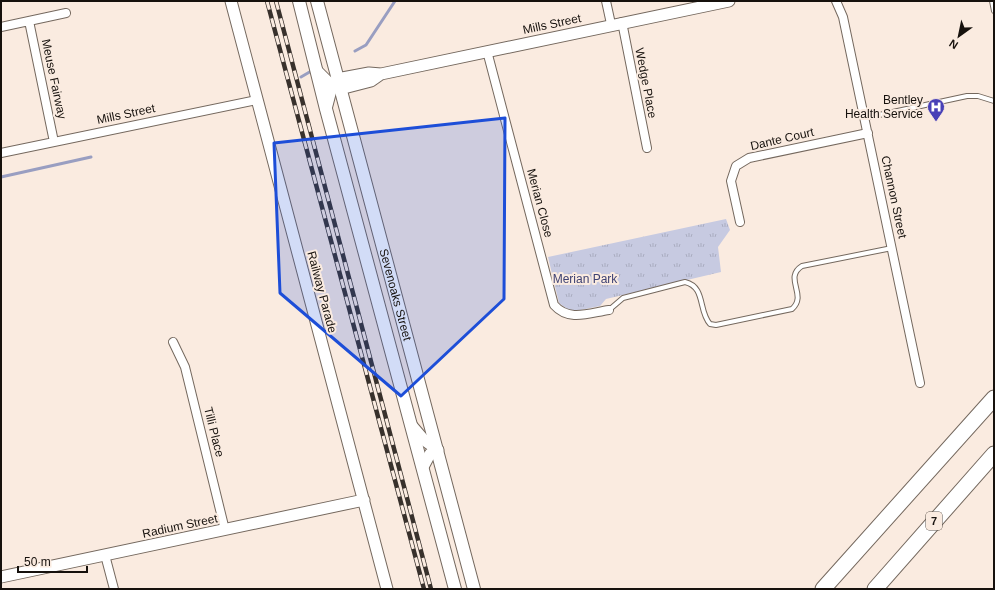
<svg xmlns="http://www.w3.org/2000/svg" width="995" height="590" font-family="Arial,sans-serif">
	<defs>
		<pattern id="park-tufts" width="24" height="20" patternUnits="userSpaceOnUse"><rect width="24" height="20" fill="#c7cae1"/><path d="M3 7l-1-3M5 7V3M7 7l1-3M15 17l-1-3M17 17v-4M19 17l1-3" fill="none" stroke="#aaacc0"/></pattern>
	</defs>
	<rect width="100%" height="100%" fill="#faebe0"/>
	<!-- park -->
	<path fill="url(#park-tufts)" d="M 726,219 L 730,230 L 718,247 L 721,272 L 606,299 L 600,306 L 571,312 L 559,303 L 548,257 Z"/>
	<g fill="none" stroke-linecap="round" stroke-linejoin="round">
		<!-- stream -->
		<path stroke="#999ec1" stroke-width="3" d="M 355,51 L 366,45 L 395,1
			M 301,77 L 313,70
			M 1,177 L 91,157"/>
		<defs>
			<path id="service" d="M 992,1 L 994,11
				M 865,118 L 967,96 L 978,96 L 994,101
				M 609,310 L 623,298 L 685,282 C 706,287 698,311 710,324 L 716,325 L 792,309 C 808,295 783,278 802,266 L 892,248"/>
			<path id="minor" d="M 606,1 L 611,24
				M 836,1 L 843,17 L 920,383
				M 29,21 L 54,142
				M 622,22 L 647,148
				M 1,27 L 66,13
				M 487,51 L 554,305 C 569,322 589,313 609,310
				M 1,153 L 257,100
				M 740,222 L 731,181 L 736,166 L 749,158 L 868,133
				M 173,342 L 185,367 L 225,530
				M 105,555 L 114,589"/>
			<path id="tertiary" d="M 231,1 L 387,589
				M 317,71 L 332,86 L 340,89 L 371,81 L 381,74
				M 326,109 L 332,86 L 337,79 L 369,73 L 381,74 L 729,1
				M 412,426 L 424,440 L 438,450 L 430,454 L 423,467
				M 1,577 L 364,500"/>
			<g id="secondary">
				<path d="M 299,1 L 326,109 L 455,589"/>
				<path id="s1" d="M 317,1 L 474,589"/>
			</g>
			<path id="motorway" d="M 823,589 L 994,398
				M 875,589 L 994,454"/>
		</defs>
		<!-- service casing -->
		<use href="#service" stroke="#74685e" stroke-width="6"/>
		<!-- minor casing -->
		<use href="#minor" stroke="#74685e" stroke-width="10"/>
		<!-- tertiary casing -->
		<use href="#tertiary" stroke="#74685e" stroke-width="13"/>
		<!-- secondary casing -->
		<use href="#secondary" stroke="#74685e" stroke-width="14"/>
		<!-- motorway casing -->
		<use href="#motorway" stroke="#74685e" stroke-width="17"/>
		<!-- service -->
		<use href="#service" stroke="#fff" stroke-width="4"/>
		<!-- minor -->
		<use href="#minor" stroke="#fff" stroke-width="8"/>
		<!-- tertiary -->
		<use href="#tertiary" stroke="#fff" stroke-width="11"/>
		<!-- secondary -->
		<use href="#secondary" stroke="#fff" stroke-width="12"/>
		<!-- motorway -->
		<use href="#motorway" stroke="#fff" stroke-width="15"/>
		<defs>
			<path id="rail" d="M 267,1 L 424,589
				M 276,1 L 431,589"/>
		</defs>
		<!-- rail casing -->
		<use href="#rail" stroke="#38312c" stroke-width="4.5"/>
		<!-- rail -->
		<use href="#rail" stroke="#faebe0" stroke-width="3" stroke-dasharray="9" stroke-linecap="butt"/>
	</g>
	<!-- marked area -->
	<path fill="#1d4ed8" fill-opacity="0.2" stroke="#1d4ed8" stroke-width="3" stroke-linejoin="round" d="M 505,118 L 504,299 L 401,396 L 280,293 L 274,143 Z"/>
	<!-- icons -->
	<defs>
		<symbol id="hospital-pin" viewBox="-11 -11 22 30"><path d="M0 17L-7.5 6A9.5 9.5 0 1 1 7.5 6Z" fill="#4841b7" stroke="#faebe0"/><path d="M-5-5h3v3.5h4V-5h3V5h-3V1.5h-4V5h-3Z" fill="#fff"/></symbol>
	</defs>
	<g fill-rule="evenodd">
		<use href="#hospital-pin" x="926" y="97" width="20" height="27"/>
	</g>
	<g text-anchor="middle" stroke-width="4" stroke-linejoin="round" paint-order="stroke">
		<!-- shield labels -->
		<rect fill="#faebe0" stroke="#5a524c" stroke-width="1" x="926" y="512" width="16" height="18" rx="3"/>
		<g font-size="11" font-weight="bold" fill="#16110d">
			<text x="934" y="525">7</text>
		</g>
		<!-- street labels -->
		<g font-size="12" fill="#16110d" stroke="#faebe0">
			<text transform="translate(552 24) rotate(-12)" y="4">Mills Street</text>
			<text transform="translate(54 79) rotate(78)" y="4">Meuse Fairway</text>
			<text transform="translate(646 83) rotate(79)" y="4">Wedge Place</text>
			<text transform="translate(126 114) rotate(-12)" y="4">Mills Street</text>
			<text transform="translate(782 139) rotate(-13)" y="4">Dante Court</text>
			<text transform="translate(894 197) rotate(78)" y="4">Channon Street</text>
			<text transform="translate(540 203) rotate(75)" y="4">Merian Close</text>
			<text transform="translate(322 292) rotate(75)" y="4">Railway Parade</text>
			<text dy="4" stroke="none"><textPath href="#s1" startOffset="304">Sevenoaks Street</textPath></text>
			<text transform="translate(214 432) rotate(76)" y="4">Tilli Place</text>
			<text transform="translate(180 526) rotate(-12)" y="4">Radium Street</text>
		</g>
		<!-- poi labels -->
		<g font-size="12" fill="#16110d" stroke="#faebe0" text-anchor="end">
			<text x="923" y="104">Bentley<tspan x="923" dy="14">Health Service</tspan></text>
		</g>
		<!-- park labels -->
		<g font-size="12" fill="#3f4273" stroke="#faebe0">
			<text x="585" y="283">Merian Park</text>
		</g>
	</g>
	<!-- border -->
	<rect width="995" height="590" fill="none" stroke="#16110d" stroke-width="4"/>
	<!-- north arrow -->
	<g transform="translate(959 36) rotate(213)" stroke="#faebe0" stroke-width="3" paint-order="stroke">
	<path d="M0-3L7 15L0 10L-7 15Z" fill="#16110d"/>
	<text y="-6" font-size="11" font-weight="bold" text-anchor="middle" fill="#16110d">N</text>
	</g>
	<!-- scale -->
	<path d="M18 566v6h69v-6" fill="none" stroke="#16110d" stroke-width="2"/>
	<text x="24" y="566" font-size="12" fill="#16110d" stroke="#faebe0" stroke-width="3" paint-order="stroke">50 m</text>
</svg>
